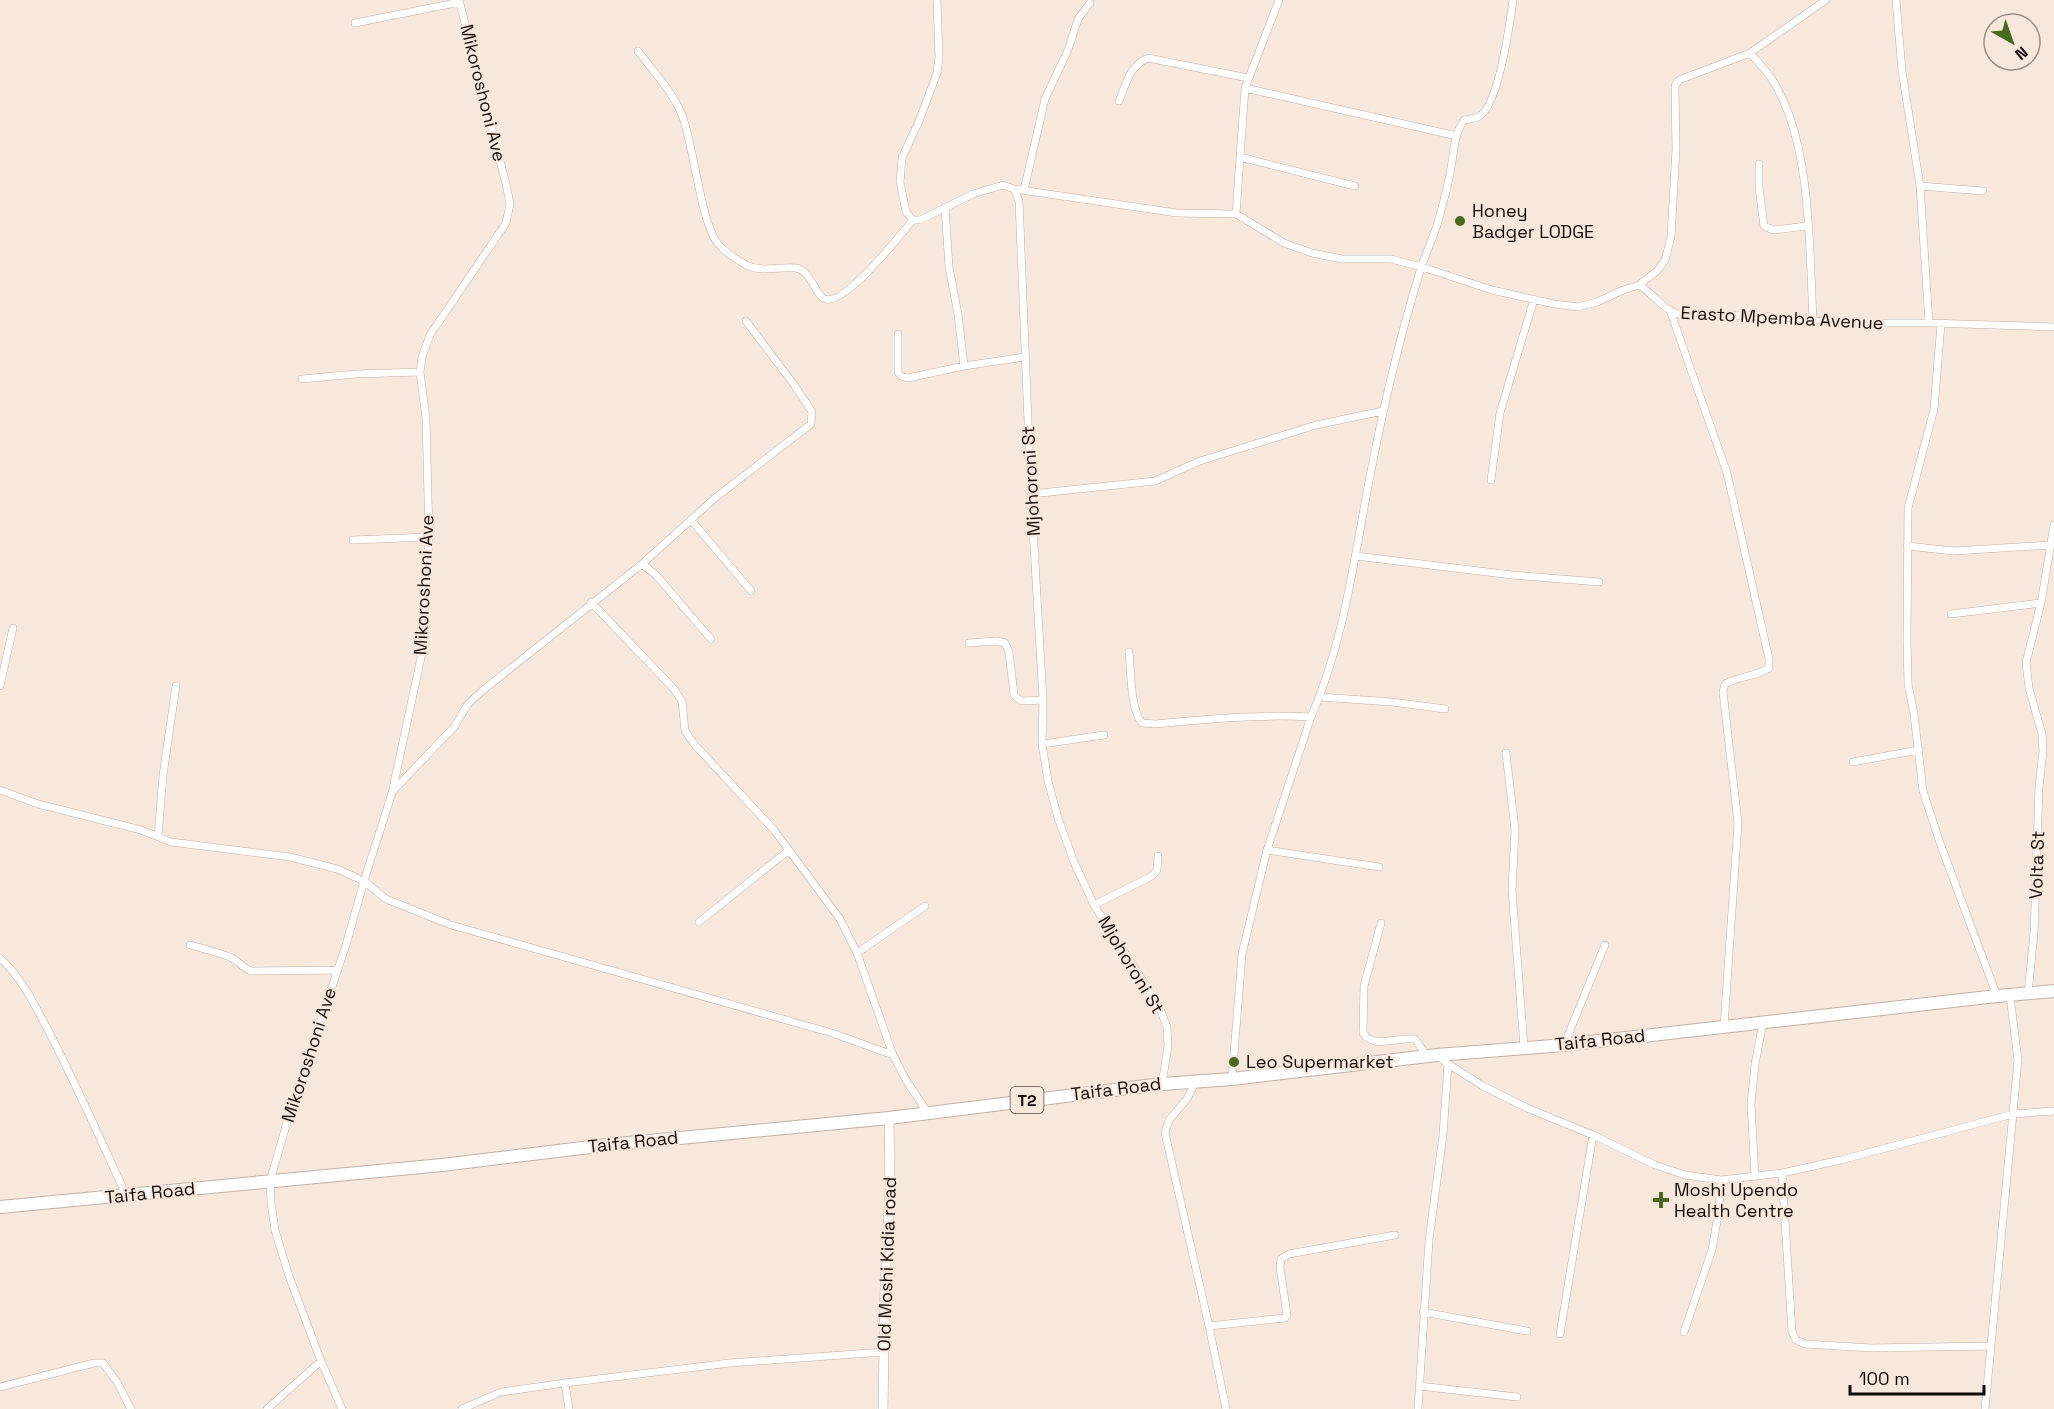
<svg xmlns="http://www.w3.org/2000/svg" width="2054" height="1409" font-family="'Space Grotesk',sans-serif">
	<rect width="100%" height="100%" fill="#f8e7db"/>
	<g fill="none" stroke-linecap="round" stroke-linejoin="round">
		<defs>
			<path id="street" d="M 937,0 L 939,57 L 937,73 L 919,121 L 902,158 L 900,182 L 906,212 L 913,220 L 920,220 L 973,194 L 1003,185 L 1014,189 L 1019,201 L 1031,494 L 1043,700 L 1042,744 L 1048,781 L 1058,818 L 1074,862 L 1094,905 L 1159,1006 L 1167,1027 L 1168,1046 L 1162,1084
				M 1896,0 L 1902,71 L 1920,186 L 1929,323
				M 355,23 L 460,2
				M 638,51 C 653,71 673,92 682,115 C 694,145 701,228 720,246 C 726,253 738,260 746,265 C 762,273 779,266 796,268 C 811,271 813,290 823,298 C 841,311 901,234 913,220
				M 1750,53 C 1757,61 1765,69 1771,78 C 1812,139 1809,248 1813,319
				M 1245,88 L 1457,136
				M 1119,101 C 1126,84 1129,66 1148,58 L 1248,78
				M 1240,157 L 1355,186
				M 1759,164 L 1759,187 L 1764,226 L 1773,230 L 1807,226
				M 1920,186 L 1983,191
				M 1014,189 L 1177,213 L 1236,214 L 1284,243 L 1312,253 L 1342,259 L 1391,259 L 1422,267 L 1492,290 L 1554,304 L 1578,307 L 1597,302 L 1623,290 L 1639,285 C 1655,295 1663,311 1682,315 L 1760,316 L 1846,323 L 1929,323 L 2054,327
				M 1024,190 L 1045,99 L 1068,50 L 1078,19 L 1090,3
				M 945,207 L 949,267 L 958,314 L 964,366
				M 1236,214 L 1245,88 L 1279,0
				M 1639,285 L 1657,271 L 1665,260 L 1671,237 L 1676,149 L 1675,86 L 1679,80 L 1750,53 L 1826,0
				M 1671,313 L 1727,473 L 1769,659 L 1769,668 C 1756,677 1739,676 1725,684 L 1723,692 L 1738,823 L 1724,1026
				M 1941,324 L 1934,409 L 1908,508 L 1907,640 L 1908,684 L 1914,714 L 1923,791 L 1940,843 L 1997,996
				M 898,334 L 898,372 L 901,376 L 908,378 L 964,366 L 1025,357
				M 302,379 L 356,374 L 420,372
				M 1491,480 L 1500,413 L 1534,299
				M 1031,494 L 1155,481 L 1200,461 L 1316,425 L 1383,411
				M 691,520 L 751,591
				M 353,540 L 429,537
				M 1907,546 L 1954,551 L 2051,545
				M 1356,556 L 1512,575 L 1599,582
				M 642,564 L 656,575 L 711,639
				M 591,602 L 673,688 L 682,701 L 685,731 L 695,745 L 774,830 L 840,919 L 857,953 L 893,1055 L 906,1080 L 927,1112
				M 1951,614 L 2041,603
				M 969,643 L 997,641 L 1005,643 L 1009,652 L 1014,695 L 1021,701 L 1043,700
				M 1129,652 C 1131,670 1130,709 1142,723 L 1156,724 C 1207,719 1261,714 1311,717
				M 0,686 L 13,628
				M 1320,697 L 1392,702 L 1445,709
				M 1042,744 L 1104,735
				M 1506,753 L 1515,830 L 1512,890 L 1524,1047
				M 1853,762 L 1919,750
				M 0,790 L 38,804 L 141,830 L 171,842 L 290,857 L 337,869 L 364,881 L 386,899 L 451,925 L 832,1033 L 893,1055
				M 393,791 L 454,727 L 468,704 L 482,691 L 642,564 L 715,498 L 811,424 L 812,412 L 795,386 L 746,321
				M 158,836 L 163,775 L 176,686
				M 1267,850 L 1379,867
				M 1094,905 L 1152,876 L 1157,870 L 1158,856
				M 699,922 L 789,850
				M 1381,923 L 1364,986 L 1363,1033 C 1372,1049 1400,1037 1415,1039 L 1427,1056
				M 190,945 C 204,949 219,952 232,958 C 239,962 243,968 251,971 L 337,970
				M 857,953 L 925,906
				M 0,958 C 22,978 34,1004 48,1030 C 76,1084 101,1140 126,1195
				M 2028,994 L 2034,933 L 2039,787 L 2043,751 L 2042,734 L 2029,688 L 2026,663 L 2041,603 L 2054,525
				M 1564,1045 L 1605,945
				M 1437,1055 L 1448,1064 L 1483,1086 L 1527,1108 L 1593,1135 L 1655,1165 L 1685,1175 L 1721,1180 L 1782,1173 L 1841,1160 L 2013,1114 L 2054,1111
				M 1232,1079 L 1242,954 L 1267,850 L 1311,717 C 1346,637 1355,550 1372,466 C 1385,399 1401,333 1421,268 C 1426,253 1432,240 1437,225 C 1442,208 1447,190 1450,173 C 1454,156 1453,135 1464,120 C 1468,119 1474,119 1478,117 C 1499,107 1510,22 1513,0
				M 1196,1081 L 1187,1099 L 1169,1120 L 1165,1133 L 1209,1326 L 1226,1409
				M 1782,1173 L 1792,1332 L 1796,1340 L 1805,1344 L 1871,1348 L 1991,1346
				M 1755,1177 L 1751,1104 L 1755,1064 L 1763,1022
				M 1423,1312 L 1527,1331
				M 1209,1326 L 1285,1318 L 1287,1315 L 1280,1267 L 1281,1259 L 1289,1254 L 1395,1235
				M 1684,1332 L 1712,1250 L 1719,1209 L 1721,1180
				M 1560,1334 L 1593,1135
				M 565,1383 L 569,1409
				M 1419,1386 L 1517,1397
				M 0,1387 L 94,1363 L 103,1363 L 117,1382 L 131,1409
				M 267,1409 L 321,1361
				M 342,1409 L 321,1361 L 289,1276 L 275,1230 L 271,1203 L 270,1181 L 288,1119 L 346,945 L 364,881 L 392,793 L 422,653 L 429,537 L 426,418 L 420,372 L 422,357 L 430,335 L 506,223 L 510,204 L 507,188 L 459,0
				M 462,1409 L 501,1392 L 565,1383 L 730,1363 L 884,1352
				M 1418,1409 L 1429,1240 L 1443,1135 L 1448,1064
				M 1985,1409 L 2018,1060 L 2010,996"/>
			<path id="secondary" d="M 883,1409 L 885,1283 L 890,1192 L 889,1118"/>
			<path id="highway" d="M 0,1207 L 442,1165 L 607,1145 L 889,1118 L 1162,1084 L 1232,1079 L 1437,1055 L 1564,1045 L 1997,996 L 2054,991"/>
		</defs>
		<!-- street casing -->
		<use href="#street" stroke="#c1b0a5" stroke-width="8"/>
		<!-- secondary casing -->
		<use href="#secondary" stroke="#c1b0a5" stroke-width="10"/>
		<!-- highway casing -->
		<use href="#highway" stroke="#c1b0a5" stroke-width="14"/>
		<!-- street -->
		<use href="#street" stroke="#fff" stroke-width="7"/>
		<!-- secondary -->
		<use href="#secondary" stroke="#fff" stroke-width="9"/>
		<!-- highway -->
		<use href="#highway" stroke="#fff" stroke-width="12"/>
	</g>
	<!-- markers -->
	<g fill="#486920" stroke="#f8e7db" stroke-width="2">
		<circle cx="1460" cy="221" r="6"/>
		<circle cx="1234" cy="1062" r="6"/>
		<path d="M1658 1191h6v6h6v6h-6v6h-6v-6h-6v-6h6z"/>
	</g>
	<g text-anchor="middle" stroke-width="4.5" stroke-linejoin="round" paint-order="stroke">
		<!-- shield labels -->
		<rect fill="#f8e7db" stroke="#564d47" stroke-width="1.5" x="1010.5" y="1087" width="33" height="26" rx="4.5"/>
		<g font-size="16" font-weight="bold" fill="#110b08">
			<text x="1027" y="1106">T2</text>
		</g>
		<!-- street labels -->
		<g font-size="18" fill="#110b08" stroke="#f8e7db">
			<text transform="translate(483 93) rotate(76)" y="6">Mikoroshoni Ave</text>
			<text transform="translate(1782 318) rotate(3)" y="6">Erasto Mpemba Avenue</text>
			<text transform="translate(1031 481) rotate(-93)" y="6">Mjohoroni St</text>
			<text transform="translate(424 585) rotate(-87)" y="6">Mikoroshoni Ave</text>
			<text transform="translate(2037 865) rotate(-88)" y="6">Volta St</text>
			<text transform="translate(1131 965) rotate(59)" y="6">Mjohoroni St</text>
			<text transform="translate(1600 1040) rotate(-6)" y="6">Taifa Road</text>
			<text transform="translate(309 1055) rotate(-72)" y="6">Mikoroshoni Ave</text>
			<text transform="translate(1116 1089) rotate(-7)" y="6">Taifa Road</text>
			<text transform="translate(633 1142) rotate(-6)" y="6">Taifa Road</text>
			<text transform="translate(150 1193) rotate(-6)" y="6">Taifa Road</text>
			<text transform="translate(887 1264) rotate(-88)" y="6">Old Moshi Kidia road</text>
		</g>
		<!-- poi labels -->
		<g font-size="18" fill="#110b08" stroke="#f8e7db" text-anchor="start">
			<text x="1472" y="217">Honey<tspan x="1472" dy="21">Badger LODGE</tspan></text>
			<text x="1246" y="1068">Leo Supermarket</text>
			<text x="1674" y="1196">Moshi Upendo<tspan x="1674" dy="21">Health Centre</tspan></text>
		</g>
	</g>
	<!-- north arrow -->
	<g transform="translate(2012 42) rotate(140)"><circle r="28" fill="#f8e7db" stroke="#9c8f87" stroke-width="1.5"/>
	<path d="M0-4.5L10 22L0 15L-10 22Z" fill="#486920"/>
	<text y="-9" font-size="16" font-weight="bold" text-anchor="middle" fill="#110b08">N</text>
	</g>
	<!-- scale -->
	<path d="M1850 1385v9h134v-9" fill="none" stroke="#110b08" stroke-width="3"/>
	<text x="1859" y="1385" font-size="18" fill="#110b08" stroke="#f8e7db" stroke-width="4.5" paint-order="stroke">100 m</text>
</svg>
